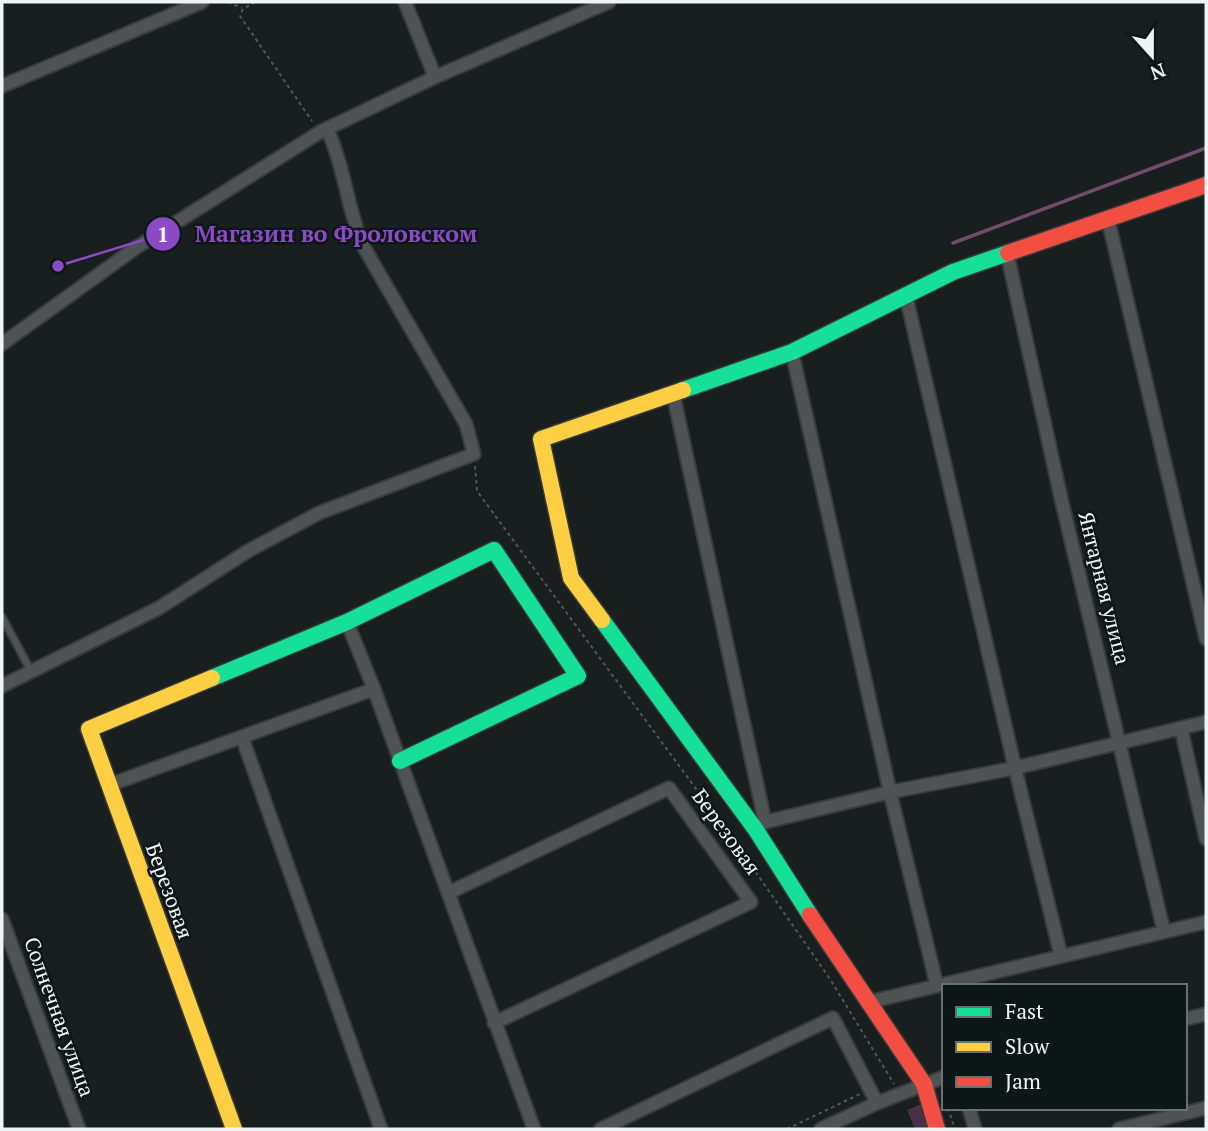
<svg xmlns="http://www.w3.org/2000/svg" width="1208" height="1131" font-family="'PT Serif',serif">
	<rect width="100%" height="100%" fill="#191e1f"/>
	<!-- green -->
	<path fill="#492f47" d="M 924,1103 L 935,1129 L 915,1129 L 907,1110 Z"/>
	<g fill="none" stroke-linecap="round" stroke-linejoin="round">
		<!-- stream -->
		<path stroke="#6f4e6b" stroke-width="3.5" d="M 953,243 L 1206,148"/>
		<defs>
			<path id="lane" d="M 2,617 L 31,671"/>
			<path id="street" d="M 405,2 L 435,77
				M 2,86 L 202,2
				M 1108,219 L 1206,639
				M 1007,253 L 1061,498 L 1164,932
				M 906,296 L 1015,768 L 1061,956
				M 2,344 L 137,247 L 320,132 L 435,77 L 609,2
				M 792,352 L 890,792 L 937,986
				M 673,393 L 765,822
				M 347,622 L 374,689 L 534,1129
				M 2,686 L 159,608 L 248,551 L 319,513 L 474,454 L 466,424 L 362,244 C 347,206 344,165 327,129
				M 1181,728 L 1206,839
				M 242,737 L 381,1129
				M 109,785 L 374,689
				M 756,830 L 765,822 L 890,792 L 1015,768 L 1206,722
				M 448,893 L 669,788 L 751,902 L 494,1023
				M 2,919 L 79,1129
				M 869,1002 L 1206,922
				M 1185,1019 L 1206,1014
				M 969,1108 L 975,1129
				M 601,1129 L 833,1018 L 877,1103
				M 821,1129 L 877,1103 L 944,1077
				M 1119,1129 L 1206,1108"/>
			<path id="fast" d="M 683,390 L 792,352 L 953,272 L 1008,253
				M 602,620 L 756,830 L 810,915
				M 212,678 L 347,622 L 494,550 L 578,676 L 400,761"/>
			<path id="slow" d="M 602,620 L 571,578 L 541,439 L 683,390
				M 212,678 L 89,729 L 234,1129"/>
			<path id="jam" d="M 1008,253 L 1206,185
				M 810,915 L 924,1084 L 937,1129"/>
		</defs>
		<!-- lane casing -->
		<use href="#lane" stroke="#373b3b" stroke-width="10"/>
		<!-- street casing -->
		<use href="#street" stroke="#373b3b" stroke-width="16"/>
		<!-- fast casing -->
		<use href="#fast" stroke="#373b3b" stroke-width="19"/>
		<!-- slow casing -->
		<use href="#slow" stroke="#373b3b" stroke-width="19"/>
		<!-- jam casing -->
		<use href="#jam" stroke="#373b3b" stroke-width="19"/>
		<!-- path -->
		<path stroke="#535656" stroke-width="2" stroke-dasharray="3.5 3.5" stroke-linecap="butt" d="M 228,2 L 242,8
			M 255,2 L 243,9 L 240,16 L 312,121
			M 475,466 L 477,491 L 730,835 L 830,979 L 894,1084
			M 948,1108 L 955,1129
			M 787,1129 L 860,1094"/>
		<!-- lane -->
		<use href="#lane" stroke="#4f5354" stroke-width="6"/>
		<!-- street -->
		<use href="#street" stroke="#4f5354" stroke-width="12"/>
		<!-- fast -->
		<use href="#fast" stroke="#16e098" stroke-width="16"/>
		<!-- slow -->
		<use href="#slow" stroke="#ffcf43" stroke-width="16"/>
		<!-- jam -->
		<use href="#jam" stroke="#f24e42" stroke-width="16"/>
	</g>
	<g text-anchor="middle" stroke-width="5" stroke-linejoin="round" paint-order="stroke">
		<!-- street labels -->
		<g font-size="21" fill="#eff5f6" stroke="#0e1718">
			<text transform="translate(1104 588) rotate(76)" y="7">Янтарная улица</text>
			<text transform="translate(726 832) rotate(54)" y="7">Березовая</text>
			<text transform="translate(169 891) rotate(70)" y="7">Березовая</text>
			<text transform="translate(59 1017) rotate(70)" y="7">Солнечная улица</text>
		</g>
	</g>
	<!-- callouts -->
	<path fill="none" stroke="#8c4ac7" stroke-width="2.5" d="M58 266L163 234"/>
	<g fill="#8c4ac7" stroke="#0e1718" stroke-width="2.5">
		<circle cx="58" cy="266" r="7"/>
		<circle cx="163" cy="234" r="18"/>
	</g>
	<g font-size="21" text-anchor="middle" font-weight="bold" fill="#fff">
		<text x="163" y="242">1</text>
	</g>
	<g font-size="23" text-anchor="middle" font-weight="bold" fill="#8c4ac7" stroke="#0e1718" stroke-width="5" stroke-linejoin="round" paint-order="stroke">
		<text x="336" y="242">Магазин во Фроловском</text>
	</g>
	<!-- border -->
	<rect width="1208" height="1131" fill="none" stroke="#eff5f6" stroke-width="7"/>
	<!-- legend -->
	<rect x="942" y="984" width="245" height="126" fill="#0e1718" stroke="#687071" stroke-width="2"/>
	<rect x="956" y="1007" width="35" height="10" fill="#16e098" stroke="#687071" stroke-width="2"/>
	<text x="1005" y="1019" font-size="21" fill="#eff5f6">Fast</text>
	<rect x="956" y="1042" width="35" height="10" fill="#ffcf43" stroke="#687071" stroke-width="2"/>
	<text x="1005" y="1054" font-size="21" fill="#eff5f6">Slow</text>
	<rect x="956" y="1077" width="35" height="10" fill="#f24e42" stroke="#687071" stroke-width="2"/>
	<text x="1005" y="1089" font-size="21" fill="#eff5f6">Jam</text>
	<!-- north arrow -->
	<g transform="translate(1152 56) rotate(159)" stroke="#0e1718" stroke-width="5" paint-order="stroke">
	<path d="M0-5L12 26L0 18L-12 26Z" fill="#eff5f6"/>
	<text y="-10" font-size="19" font-weight="bold" text-anchor="middle" fill="#eff5f6">N</text>
	</g>
</svg>
